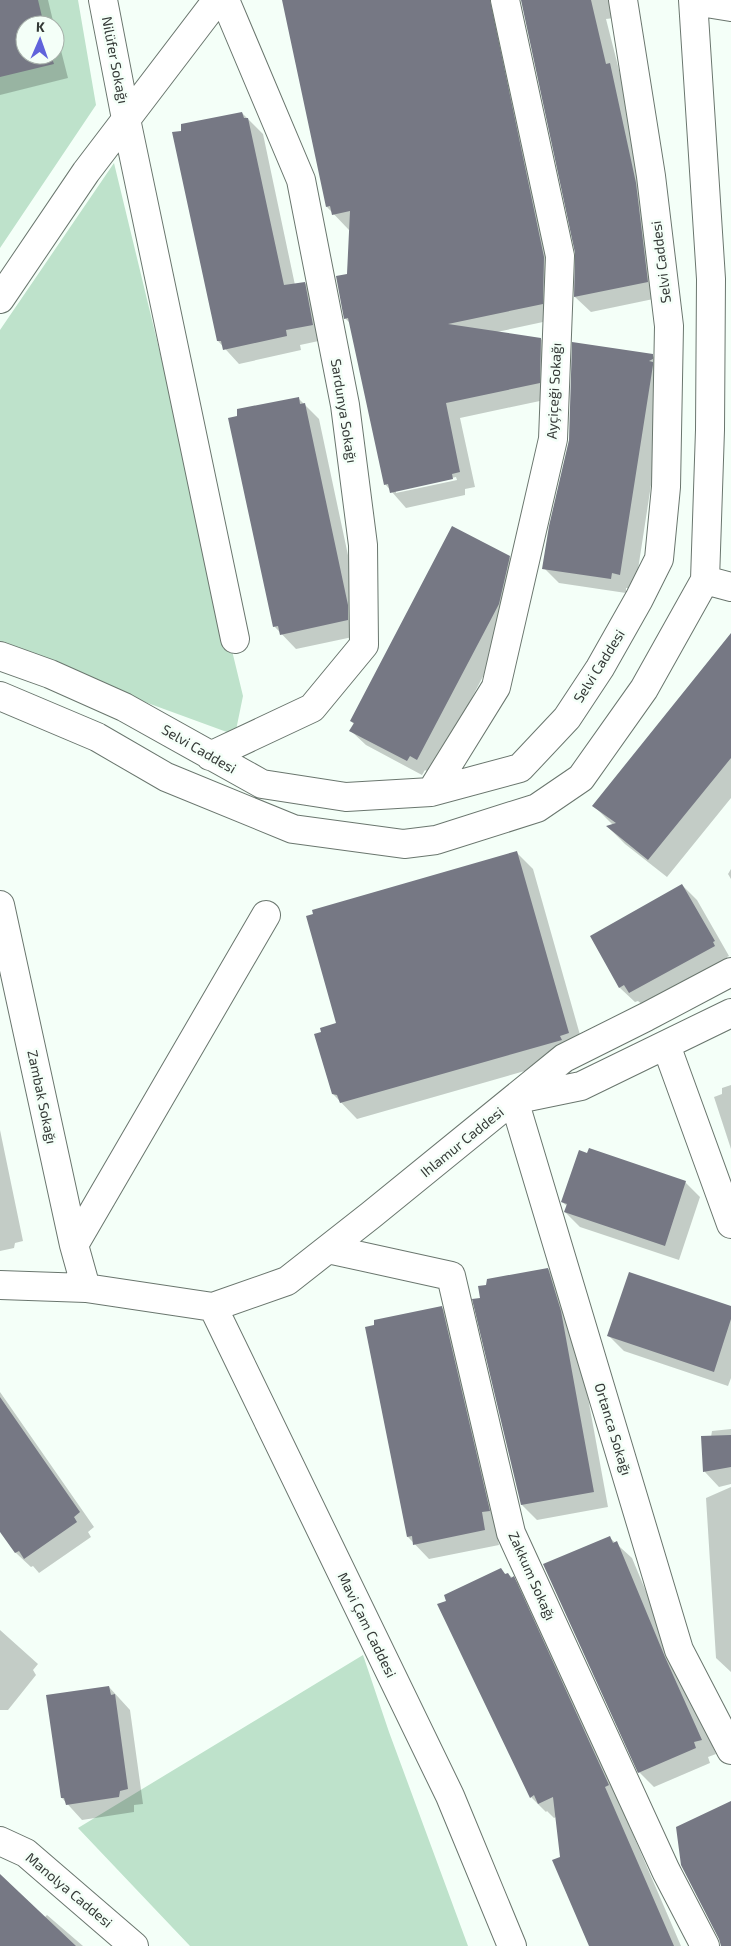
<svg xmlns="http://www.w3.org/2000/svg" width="731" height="1946" font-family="'Exo 2',sans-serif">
	<rect width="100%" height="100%" fill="#f4fff8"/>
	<!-- green -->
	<path fill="#bee2cb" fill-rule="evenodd" d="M 0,0 L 78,0 L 96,105 L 0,248 ZM 25,25 L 55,25 L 55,55 L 25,55 Z
		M 114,163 L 243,696 L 235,735 L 0,649 L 0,330 Z
		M 363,1655 L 389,1732 L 468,1946 L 190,1946 L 78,1828 Z"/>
	<!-- shadow -->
	<path fill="#0003" fill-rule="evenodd" d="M 0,0 L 48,0 L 54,25 L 25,25 L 25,55 L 55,55 L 55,27 L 68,78 L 0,95 Z
		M 283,0 L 517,0 L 557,319 L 497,332 L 541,339 L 556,354 L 554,398 L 460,418 L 475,487 L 465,489 L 465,495 L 406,508 L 385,484 L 350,323 L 345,318 L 350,230 L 349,230 L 327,207 ZM 456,477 L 457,480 L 396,493 L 396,490 Z
		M 522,0 L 610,0 L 614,18 L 606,19 L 620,74 L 625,80 L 663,297 L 591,312 L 575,297 L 577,253 Z
		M 242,113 L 263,134 L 295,285 L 305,283 L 319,298 L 328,339 L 300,345 L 301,350 L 239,364 L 218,341 L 182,132 Z
		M 652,355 L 667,370 L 667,381 L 635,589 L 626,588 L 626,593 L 559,583 L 544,568 L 570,442 Z
		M 298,398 L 319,419 L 362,621 L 362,635 L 296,649 L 274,626 Z
		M 509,557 L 524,572 L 513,619 L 432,774 L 425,770 L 422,775 L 366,745 L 351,731 L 354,724 L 351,721 Z
		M 731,635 L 731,798 L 667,877 L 625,844 L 608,827 L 613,825 L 594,806 Z
		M 517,853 L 533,869 L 584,1049 L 577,1056 L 357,1119 L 333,1094 L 338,1024 L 314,915 Z
		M 731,869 L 731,879 L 728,874 Z
		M 682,885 L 697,900 L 729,956 L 727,957 L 729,961 L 645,1007 L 638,1001 L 635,1002 L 620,988 L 592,936 Z
		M 731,1085 L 731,1149 L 714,1097 L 722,1094 L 722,1088 Z
		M 0,1130 L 23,1241 L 15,1243 L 14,1248 L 0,1251 Z
		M 685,1182 L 700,1197 L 679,1260 L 580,1227 L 565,1212 L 567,1206 L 562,1202 Z
		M 548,1269 L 563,1284 L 575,1327 L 608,1507 L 537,1520 L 522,1505 L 481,1299 Z
		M 441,1307 L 456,1322 L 499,1545 L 429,1559 L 408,1537 Z
		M 731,1308 L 731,1378 L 728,1386 L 624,1351 L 609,1336 Z
		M 0,1392 L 94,1527 L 88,1532 L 91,1537 L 39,1573 L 33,1566 L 31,1567 L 16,1553 L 0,1530 Z
		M 731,1429 L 731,1484 L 719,1487 L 705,1472 L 702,1437 L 711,1437 L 712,1431 Z
		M 731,1487 L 731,1672 L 716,1658 L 706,1498 Z
		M 610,1538 L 632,1558 L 680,1673 L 716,1754 L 708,1757 L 710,1763 L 654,1787 L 639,1772 Z
		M 501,1569 L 506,1575 L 508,1574 L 513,1578 L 528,1593 L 623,1800 L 619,1802 L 681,1946 L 590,1946 L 561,1858 L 556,1817 L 554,1818 L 547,1811 L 546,1812 L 531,1797 Z
		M 0,1630 L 38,1664 L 33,1670 L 36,1675 L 8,1710 L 0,1710 Z
		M 109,1687 L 130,1710 L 143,1804 L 134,1805 L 134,1812 L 82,1820 L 62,1798 Z
		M 0,1881 L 44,1918 L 47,1915 L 83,1946 L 0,1946 Z"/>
	<!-- building -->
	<path fill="#767884" d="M 0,0 L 38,0 L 44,25 L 25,25 L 25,55 L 51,55 L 54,64 L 0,77 Z
		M 282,0 L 490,0 L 544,257 L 543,304 L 448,324 L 541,338 L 540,383 L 446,403 L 460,472 L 452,474 L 453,479 L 390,493 L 388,484 L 384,485 L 348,318 L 344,319 L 336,276 L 347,274 L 350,211 L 332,215 L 330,206 L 326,207 Z
		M 521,0 L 591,0 L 606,64 L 610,63 L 636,183 L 648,282 L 574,297 L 575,253 Z
		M 242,112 L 244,118 L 248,118 L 284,285 L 305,282 L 313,325 L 286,330 L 287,336 L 223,350 L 221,341 L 217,341 L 172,132 L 181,131 L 181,124 Z
		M 572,342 L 653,354 L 653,359 L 649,361 L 653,362 L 653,365 L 620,575 L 612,573 L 611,579 L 542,569 L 549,526 L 569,440 Z
		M 299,397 L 300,404 L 305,403 L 348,605 L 348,620 L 280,635 L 278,626 L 273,627 L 228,418 L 237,416 L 237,409 Z
		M 452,526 L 510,556 L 499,604 L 417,760 L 410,756 L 407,761 L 349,731 L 354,723 L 350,721 Z
		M 731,633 L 731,758 L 648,860 L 606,826 L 616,823 L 592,806 Z
		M 517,851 L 569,1033 L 560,1036 L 562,1040 L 340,1103 L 337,1095 L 332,1094 L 314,1034 L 321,1032 L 320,1028 L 336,1023 L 306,916 L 313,914 L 312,910 Z
		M 682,884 L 715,941 L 713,942 L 715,946 L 629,993 L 624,985 L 619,988 L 590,936 Z
		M 589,1148 L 686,1181 L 665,1246 L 564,1212 L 567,1204 L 561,1202 L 579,1150 L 587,1153 Z
		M 548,1268 L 561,1311 L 594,1492 L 521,1505 L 472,1299 L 480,1298 L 478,1286 L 486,1285 L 487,1279 Z
		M 629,1272 L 731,1306 L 731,1319 L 714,1372 L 607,1336 Z
		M 442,1306 L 490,1511 L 482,1512 L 485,1530 L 413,1545 L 412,1536 L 407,1537 L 365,1327 L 374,1325 L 374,1320 Z
		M 0,1397 L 80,1512 L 74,1517 L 77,1522 L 24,1559 L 19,1551 L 15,1553 L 0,1532 Z
		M 731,1435 L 731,1467 L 703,1472 L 701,1436 Z
		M 610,1536 L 613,1543 L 617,1541 L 665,1657 L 702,1740 L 694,1742 L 696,1748 L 638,1773 L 543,1564 Z
		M 501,1568 L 505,1574 L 508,1573 L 511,1578 L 514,1576 L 609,1785 L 605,1787 L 674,1946 L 589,1946 L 552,1860 L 560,1857 L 553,1797 L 538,1804 L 534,1795 L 530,1798 L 437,1604 L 446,1601 L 444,1595 Z
		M 109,1686 L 111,1695 L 115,1694 L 128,1789 L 120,1791 L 119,1797 L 66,1805 L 64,1798 L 61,1798 L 46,1695 Z
		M 731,1801 L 731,1946 L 721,1946 L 719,1939 L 681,1865 L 676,1827 Z
		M 0,1874 L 76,1946 L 0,1946 Z"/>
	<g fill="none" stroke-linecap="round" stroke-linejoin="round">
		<defs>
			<path id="minor" d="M 103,0 L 126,119 L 235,639
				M 694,1 L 731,7
				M 0,299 L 86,172 L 217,0
				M 705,580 L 731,587
				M 0,656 L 50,674 L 124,707 L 262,784 L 346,797 L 431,792 L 520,768 L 567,718 L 600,668 L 639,599 L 659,559 L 666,487 L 669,326 L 651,176 L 623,0
				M 0,696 L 97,737 L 166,777 L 293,829 L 404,844 L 436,840 L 537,808 L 581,778 L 644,689 L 705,580 L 710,430 L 711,279 L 693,0
				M 210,756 L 312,708 L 364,645 L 363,545 L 345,405 L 301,180 L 225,0
				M 431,792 L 496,687 L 553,439 L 560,256 L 505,0
				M 0,905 L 74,1245 L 86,1288
				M 666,1045 L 731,1224
				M 518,1099 L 581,1086 L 731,1013
				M 514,1100 L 679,1650 L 731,1750
				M 74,1245 L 266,915
				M 328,1249 L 451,1276 L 511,1533 L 666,1871 L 705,1946
				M 0,1285 L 86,1288 L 213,1307 L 287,1281 L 371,1215 L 564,1058 L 646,1017 L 731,972
				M 213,1307 L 450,1796 L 512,1946
				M 0,1841 L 26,1853 L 134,1946"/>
		</defs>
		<!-- minor casing -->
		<use href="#minor" stroke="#6a766e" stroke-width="30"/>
		<!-- minor -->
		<use href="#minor" stroke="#fff" stroke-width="28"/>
	</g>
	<g text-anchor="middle" stroke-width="5" stroke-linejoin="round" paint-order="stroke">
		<!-- street labels -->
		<g font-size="14" fill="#343936" stroke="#f4fff8">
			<text transform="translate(115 60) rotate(79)" y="5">Nilüfer Sokağı</text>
			<text transform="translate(661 262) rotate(-97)" y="5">Selvi Caddesi</text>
			<text transform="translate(554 391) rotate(-87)" y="5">Ayçiçeği Sokağı</text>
			<text transform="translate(344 411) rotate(81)" y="5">Sardunya Sokağı</text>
			<text transform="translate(599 666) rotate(-58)" y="5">Selvi Caddesi</text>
			<text transform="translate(199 749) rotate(30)" y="5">Selvi Caddesi</text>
			<text transform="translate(42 1097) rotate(78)" y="5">Zambak Sokağı</text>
			<text transform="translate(462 1142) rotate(-39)" y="5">Ihlamur Caddesi</text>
			<text transform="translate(613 1429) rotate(73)" y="5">Ortanca Sokağı</text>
			<text transform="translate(532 1576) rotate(66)" y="5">Zakkum Sokağı</text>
			<text transform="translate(367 1625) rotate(64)" y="5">Mavi Çam Caddesi</text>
			<text transform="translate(69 1890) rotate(40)" y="5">Manolya Caddesi</text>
		</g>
	</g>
	<!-- north arrow -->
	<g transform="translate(40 40) rotate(2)"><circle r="24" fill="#f4fff8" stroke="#a7b0aa"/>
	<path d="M0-4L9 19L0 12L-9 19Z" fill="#6063db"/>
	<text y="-8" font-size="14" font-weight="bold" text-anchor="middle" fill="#343936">K</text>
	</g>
</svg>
